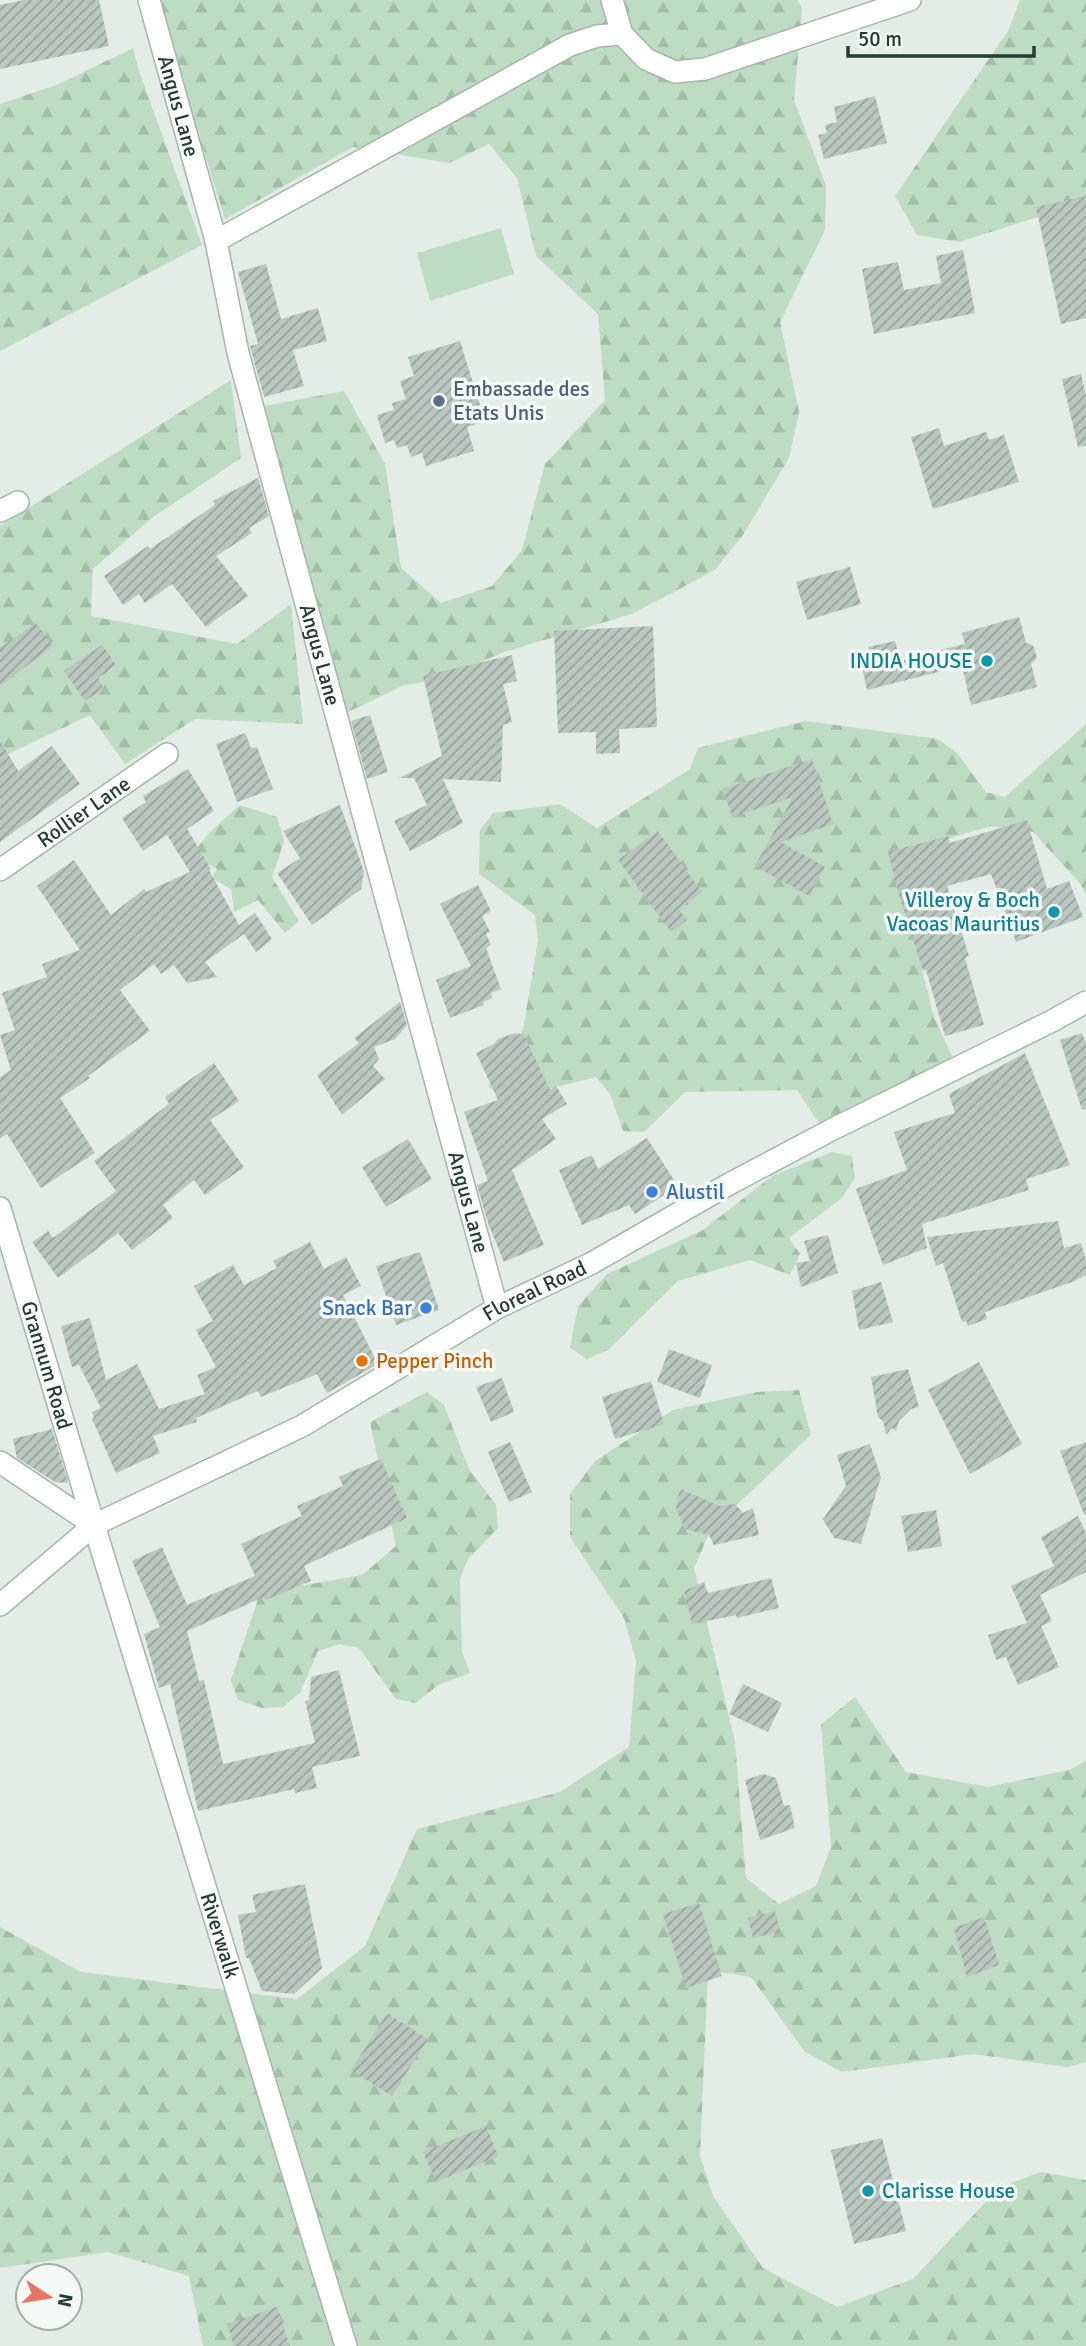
<svg xmlns="http://www.w3.org/2000/svg" width="1086" height="2346" font-family="Signika,sans-serif">
	<defs>
		<pattern id="forest-firs" width="22" height="20" patternUnits="userSpaceOnUse" patternTransform="scale(1.75)"><rect width="22" height="20" fill="#bedcc2"/><path d="M5 1l3.5 6h-7zM16 11l3.5 6h-7z" fill="#a3bea7"/></pattern>
		<pattern id="building-hatch" width="6" height="6" patternUnits="userSpaceOnUse" patternTransform="scale(1.75)"><rect width="6" height="6" fill="#b9c7c0"/><path d="M-1 1l2-2M0 6l6-6M5 7l2-2" fill="none" stroke="#96a39d"/></pattern>
	</defs>
	<rect width="100%" height="100%" fill="#e3ece7"/>
	<!-- forest -->
	<path fill="url(#forest-firs)" d="M 157,0 L 798,0 L 802,9 L 794,100 L 826,186 L 825,230 L 780,322 L 799,412 L 789,458 L 743,535 L 715,570 L 632,614 L 507,651 L 438,679 L 402,686 L 342,715 L 259,407 L 344,391 L 385,464 L 401,568 L 441,603 L 492,586 L 522,550 L 545,464 L 605,400 L 598,314 L 536,256 L 517,178 L 489,144 L 449,163 L 353,147 L 225,219 Z
		M 1020,0 L 1086,0 L 1086,211 L 1048,214 L 959,242 L 917,235 L 895,196 L 1008,31 Z
		M 133,48 L 139,71 L 202,245 L 0,351 L 0,104 L 59,84 Z
		M 231,380 L 241,458 L 152,518 L 93,569 L 91,616 L 237,644 L 291,604 L 303,724 L 195,719 L 125,764 L 90,715 L 8,754 L 0,740 L 0,526 Z
		M 806,721 L 938,739 L 957,753 L 986,792 L 1005,797 L 1086,724 L 1086,894 L 1079,882 L 1033,832 L 991,826 L 924,846 L 900,883 L 934,1017 L 954,1060 L 819,1123 L 797,1090 L 685,1092 L 644,1132 L 623,1131 L 610,1094 L 596,1077 L 505,1100 L 488,1086 L 491,1085 L 523,1030 L 538,940 L 535,915 L 479,874 L 480,830 L 493,813 L 560,804 L 597,828 L 690,769 L 698,748 Z
		M 240,805 L 277,817 L 284,841 L 272,877 L 299,921 L 285,933 L 258,900 L 234,912 L 231,889 L 212,878 L 217,869 L 192,854 L 210,832 Z
		M 832,1152 L 852,1156 L 855,1178 L 842,1198 L 789,1238 L 800,1254 L 790,1275 L 750,1260 L 678,1281 L 608,1350 L 587,1359 L 570,1348 L 578,1306 L 607,1274 L 703,1230 L 772,1176 Z
		M 799,1390 L 811,1435 L 711,1529 L 694,1568 L 735,1742 L 746,1878 L 779,1904 L 816,1886 L 831,1847 L 821,1724 L 855,1697 L 906,1772 L 988,1787 L 1069,1770 L 1086,1761 L 1086,2062 L 1067,2067 L 973,2054 L 842,2072 L 805,2052 L 751,1977 L 708,1970 L 700,2155 L 713,2196 L 763,2268 L 837,2307 L 913,2279 L 1000,2187 L 1041,2172 L 1086,2180 L 1086,2346 L 203,2346 L 189,2276 L 108,2252 L 0,2268 L 0,1927 L 81,1972 L 297,1999 L 365,1946 L 417,1829 L 560,1792 L 629,1747 L 636,1661 L 624,1618 L 570,1537 L 570,1494 L 595,1461 L 673,1410 L 757,1392 Z
		M 427,1392 L 444,1405 L 469,1469 L 496,1505 L 498,1528 L 468,1559 L 460,1579 L 462,1652 L 470,1673 L 438,1685 L 416,1703 L 396,1699 L 359,1648 L 339,1644 L 318,1651 L 300,1693 L 283,1707 L 262,1708 L 238,1700 L 231,1680 L 260,1593 L 362,1575 L 396,1546 L 370,1422 Z"/>
	<!-- park -->
	<path fill="#bedcc2" d="M 501,228 L 514,274 L 430,301 L 417,253 Z"/>
	<!-- building -->
	<path fill="url(#building-hatch)" d="M 24,0 L 99,0 L 109,46 L 0,69 L 0,5 Z
		M 875,96 L 887,143 L 824,159 L 818,135 L 827,133 L 825,125 L 837,122 L 834,107 Z
		M 1086,196 L 1086,318 L 1061,324 L 1036,207 Z
		M 963,250 L 975,313 L 874,334 L 862,269 L 898,262 L 904,290 L 941,283 L 936,256 Z
		M 266,264 L 281,319 L 318,308 L 327,341 L 293,350 L 304,386 L 264,397 L 250,346 L 258,344 L 238,272 Z
		M 460,341 L 485,421 L 467,427 L 474,451 L 426,466 L 422,453 L 411,457 L 407,445 L 397,448 L 394,440 L 385,443 L 377,415 L 394,410 L 392,403 L 406,399 L 400,381 L 414,376 L 408,357 Z
		M 1081,374 L 1086,396 L 1086,446 L 1078,447 L 1062,379 Z
		M 939,428 L 944,446 L 986,432 L 989,440 L 1004,435 L 1019,482 L 933,509 L 911,437 Z
		M 258,478 L 269,516 L 249,528 L 252,533 L 216,556 L 248,596 L 206,627 L 172,584 L 145,603 L 139,594 L 123,605 L 104,576 L 148,546 L 150,549 L 215,505 L 213,501 Z
		M 850,567 L 861,604 L 807,620 L 796,582 Z
		M 1019,617 L 1026,643 L 1033,645 L 1037,658 L 1031,664 L 1037,687 L 971,705 L 962,666 L 867,690 L 862,667 L 872,665 L 868,647 L 895,641 L 900,661 L 938,653 L 937,651 L 965,644 L 962,633 Z
		M 36,623 L 53,646 L 0,686 L 0,648 Z
		M 653,626 L 657,727 L 619,729 L 620,753 L 596,754 L 596,732 L 558,733 L 554,631 Z
		M 102,645 L 116,665 L 98,678 L 104,688 L 85,701 L 64,671 Z
		M 512,655 L 517,681 L 503,684 L 512,722 L 503,725 L 501,782 L 443,779 L 463,823 L 410,851 L 394,821 L 427,805 L 414,778 L 399,778 L 442,756 L 423,676 Z
		M 370,715 L 388,772 L 367,779 L 351,721 Z
		M 245,733 L 251,748 L 257,747 L 273,789 L 237,802 L 216,744 Z
		M 0,740 L 18,771 L 52,746 L 80,784 L 0,842 Z
		M 812,759 L 833,824 L 781,842 L 825,867 L 809,896 L 755,866 L 793,797 L 732,817 L 723,789 Z
		M 188,769 L 214,811 L 187,829 L 211,869 L 209,870 L 239,925 L 255,913 L 272,939 L 256,952 L 244,934 L 205,962 L 217,977 L 187,983 L 174,965 L 161,974 L 154,964 L 120,990 L 150,1031 L 88,1076 L 90,1078 L 60,1098 L 95,1153 L 41,1188 L 7,1134 L 0,1138 L 0,1077 L 11,1070 L 0,1035 L 15,1030 L 2,993 L 47,977 L 42,964 L 80,950 L 37,886 L 74,860 L 111,915 L 144,889 L 146,892 L 190,872 L 167,835 L 143,851 L 122,818 L 146,802 L 143,796 Z
		M 340,805 L 364,871 L 361,889 L 312,925 L 277,873 L 300,858 L 283,831 Z
		M 1027,820 L 1047,889 L 1069,881 L 1083,917 L 1016,942 L 991,874 L 947,886 L 969,956 L 965,958 L 984,1025 L 945,1036 L 926,970 L 923,971 L 897,888 L 888,852 L 948,836 L 950,843 Z
		M 658,831 L 702,892 L 679,909 L 687,920 L 671,932 L 618,860 Z
		M 478,885 L 491,911 L 482,916 L 490,932 L 486,934 L 491,945 L 486,948 L 501,989 L 491,993 L 492,998 L 483,1002 L 484,1005 L 450,1018 L 436,980 L 471,966 L 440,904 Z
		M 400,1002 L 407,1025 L 395,1039 L 374,1047 L 379,1059 L 373,1066 L 385,1079 L 342,1115 L 317,1075 L 359,1043 L 354,1038 Z
		M 515,1033 L 524,1035 L 550,1090 L 556,1086 L 567,1104 L 542,1119 L 556,1139 L 512,1170 L 544,1245 L 504,1262 L 488,1223 L 477,1185 L 488,1181 L 464,1112 L 498,1100 L 476,1053 L 494,1044 L 498,1039 Z
		M 1082,1033 L 1086,1044 L 1086,1109 L 1082,1110 L 1060,1040 Z
		M 1025,1053 L 1070,1165 L 1026,1179 L 1029,1190 L 922,1224 L 927,1248 L 883,1265 L 856,1189 L 907,1170 L 894,1132 L 955,1113 L 949,1094 Z
		M 214,1063 L 239,1101 L 210,1120 L 244,1167 L 205,1195 L 194,1180 L 163,1205 L 173,1218 L 132,1250 L 118,1233 L 58,1278 L 32,1242 L 48,1231 L 53,1238 L 116,1191 L 94,1161 L 169,1104 L 165,1097 Z
		M 647,1138 L 678,1186 L 635,1214 L 629,1205 L 582,1225 L 559,1170 L 592,1155 L 598,1169 Z
		M 408,1139 L 432,1179 L 386,1207 L 362,1167 Z
		M 1058,1221 L 1064,1248 L 1081,1243 L 1086,1260 L 1086,1275 L 1075,1281 L 985,1312 L 987,1319 L 968,1326 L 966,1321 L 962,1322 L 943,1263 L 936,1266 L 927,1237 Z
		M 828,1235 L 838,1273 L 801,1287 L 796,1263 L 810,1261 L 804,1241 Z
		M 310,1242 L 324,1269 L 346,1257 L 361,1286 L 343,1295 L 378,1364 L 327,1393 L 317,1374 L 261,1397 L 258,1391 L 196,1418 L 197,1422 L 153,1436 L 160,1453 L 116,1473 L 92,1419 L 94,1418 L 92,1412 L 101,1408 L 79,1365 L 72,1367 L 61,1326 L 90,1318 L 106,1380 L 137,1364 L 159,1409 L 205,1394 L 197,1375 L 216,1367 L 196,1330 L 213,1321 L 194,1286 L 233,1265 L 244,1285 L 277,1268 L 273,1261 Z
		M 420,1252 L 439,1310 L 396,1325 L 376,1266 Z
		M 881,1282 L 893,1322 L 859,1330 L 852,1291 Z
		M 669,1349 L 712,1365 L 700,1398 L 657,1382 Z
		M 979,1362 L 1022,1444 L 970,1474 L 928,1390 Z
		M 908,1369 L 919,1407 L 911,1409 L 899,1421 L 896,1431 L 892,1428 L 886,1435 L 883,1421 L 878,1417 L 871,1377 Z
		M 502,1378 L 514,1412 L 491,1422 L 476,1387 Z
		M 651,1381 L 664,1424 L 615,1439 L 602,1397 Z
		M 52,1429 L 68,1482 L 67,1483 L 55,1482 L 17,1458 L 13,1439 Z
		M 510,1442 L 532,1492 L 509,1502 L 488,1452 Z
		M 1086,1442 L 1086,1515 L 1084,1515 L 1060,1451 Z
		M 870,1444 L 881,1477 L 861,1544 L 834,1538 L 823,1519 L 846,1486 L 837,1455 Z
		M 381,1459 L 407,1518 L 304,1566 L 311,1581 L 266,1600 L 264,1597 L 187,1631 L 199,1681 L 204,1680 L 223,1764 L 315,1743 L 305,1701 L 309,1700 L 311,1677 L 339,1670 L 360,1756 L 312,1767 L 317,1788 L 295,1793 L 294,1789 L 198,1811 L 170,1684 L 159,1688 L 144,1634 L 160,1627 L 132,1561 L 162,1547 L 187,1605 L 255,1576 L 241,1544 L 302,1516 L 297,1506 L 343,1486 L 339,1477 Z
		M 680,1489 L 720,1506 L 735,1504 L 743,1513 L 753,1508 L 759,1535 L 714,1545 L 709,1535 L 685,1529 L 676,1508 Z
		M 936,1510 L 942,1546 L 908,1552 L 901,1516 Z
		M 1078,1516 L 1086,1533 L 1086,1572 L 1040,1595 L 1052,1621 L 1041,1626 L 1059,1667 L 1018,1685 L 1006,1657 L 996,1660 L 988,1635 L 1027,1623 L 1011,1586 L 1054,1566 L 1041,1537 Z
		M 771,1578 L 779,1608 L 737,1618 L 736,1615 L 692,1624 L 684,1591 L 704,1582 L 708,1593 Z
		M 743,1684 L 782,1703 L 768,1732 L 729,1714 Z
		M 763,1774 L 776,1778 L 784,1806 L 790,1805 L 795,1828 L 760,1840 L 745,1780 Z
		M 305,1884 L 322,1968 L 294,1994 L 262,1991 L 249,1958 L 246,1958 L 238,1915 L 256,1912 L 252,1895 Z
		M 699,1903 L 722,1976 L 686,1988 L 663,1914 Z
		M 775,1911 L 780,1932 L 753,1938 L 748,1918 Z
		M 984,1917 L 999,1965 L 967,1977 L 954,1928 Z
		M 387,2013 L 428,2039 L 392,2096 L 351,2070 Z
		M 486,2126 L 498,2156 L 436,2182 L 423,2152 Z
		M 882,2138 L 906,2231 L 854,2244 L 831,2150 Z
		M 277,2307 L 290,2346 L 234,2346 L 227,2324 Z"/>
	<g fill="none" stroke-linecap="round" stroke-linejoin="round">
		<defs>
			<g id="street">
				<path id="s1" d="M 149,0 L 216,241 L 238,353 L 497,1308"/>
				<path d="M 612,0 L 622,34 L 646,59 L 675,72 L 705,69 L 910,0"/>
				<path d="M 216,241 L 570,45 L 597,36 L 622,34"/>
				<path d="M 0,511 L 18,502"/>
				<path id="s2" d="M 0,870 L 167,754"/>
				<path id="s3" d="M 0,1208 L 94,1525 L 346,2346"/>
				<path d="M 0,1462 L 94,1525"/>
			</g>
			<g id="secondary">
				<path id="s4" d="M 0,1605 L 94,1525 L 302,1426 L 497,1308 L 592,1263 L 731,1183 L 833,1129 L 1052,1021 L 1086,1002"/>
			</g>
		</defs>
		<!-- street casing -->
		<use href="#street" stroke="#a6b4ad" stroke-width="24"/>
		<!-- secondary casing -->
		<use href="#secondary" stroke="#a2b7ae" stroke-width="24"/>
		<!-- street -->
		<use href="#street" stroke="#fff" stroke-width="21"/>
		<!-- secondary -->
		<use href="#secondary" stroke="#fff" stroke-width="21"/>
	</g>
	<!-- markers -->
	<circle fill="#5c6f8a" stroke="#f4f9f6" stroke-width="2.5" cx="439" cy="401" r="7"/>
	<g fill="#0f9aa8" stroke="#f4f9f6" stroke-width="2.5">
		<circle cx="987" cy="661" r="7"/>
		<circle cx="1054" cy="912" r="7"/>
		<circle cx="868" cy="2191" r="7"/>
	</g>
	<g fill="#3f7fe0" stroke="#f4f9f6" stroke-width="2.5">
		<circle cx="652" cy="1192" r="7"/>
		<circle cx="426" cy="1308" r="7"/>
	</g>
	<circle fill="#e8710a" stroke="#f4f9f6" stroke-width="2.5" cx="362" cy="1361" r="7"/>
	<g text-anchor="middle" stroke-width="7" stroke-linejoin="round" paint-order="stroke">
		<!-- street labels -->
		<g font-size="21" fill="#243d33" stroke="#f4f9f6">
			<text dy="7" stroke="none"><textPath href="#s1" startOffset="110">Angus Lane</textPath></text>
			<text dy="7" stroke="none"><textPath href="#s1" startOffset="677">Angus Lane</textPath></text>
			<text dy="7" stroke="none"><textPath href="#s2" startOffset="102">Rollier Lane</textPath></text>
			<text dy="7" stroke="none"><textPath href="#s1" startOffset="1244">Angus Lane</textPath></text>
			<text dy="7" stroke="none"><textPath href="#s4" startOffset="623">Floreal Road</textPath></text>
			<text dy="7" stroke="none"><textPath href="#s3" startOffset="164">Grannum Road</textPath></text>
			<text dy="7" stroke="none"><textPath href="#s3" startOffset="760">Riverwalk</textPath></text>
		</g>
		<!-- service labels -->
		<g font-size="21" fill="#4e5e75" stroke="#f4f9f6" text-anchor="start">
			<text x="453" y="396">Embassade des<tspan x="453" dy="24">Etats Unis</tspan></text>
		</g>
		<!-- culture labels -->
		<g font-size="21" fill="#0d838f" stroke="#f4f9f6" text-anchor="end">
			<text x="973" y="668">INDIA HOUSE</text>
			<text x="1040" y="907">Villeroy &amp; Boch<tspan x="1040" dy="24">Vacoas Mauritius</tspan></text>
			<text x="882" y="2198" text-anchor="start">Clarisse House</text>
		</g>
		<!-- shop labels -->
		<g font-size="21" fill="#366cbe" stroke="#f4f9f6" text-anchor="start">
			<text x="666" y="1199">Alustil</text>
			<text x="412" y="1315" text-anchor="end">Snack Bar</text>
		</g>
		<!-- food labels -->
		<g font-size="21" fill="#c56008" stroke="#f4f9f6" text-anchor="start">
			<text x="376" y="1368">Pepper Pinch</text>
		</g>
	</g>
	<!-- north arrow -->
	<g transform="translate(49 2297) rotate(102)"><circle r="33" fill="#f4f9f6" stroke="#a1aea8" stroke-width="2"/>
	<path d="M0-5L12 26L0 18L-12 26Z" fill="#ea7564"/>
	<text y="-10" font-size="19" font-weight="bold" text-anchor="middle" fill="#243d33">N</text>
	</g>
	<!-- scale -->
	<path d="M848 46v10h186v-10" fill="none" stroke="#243d33" stroke-width="3.5"/>
	<text x="858" y="46" font-size="21" fill="#243d33" stroke="#f4f9f6" stroke-width="5" paint-order="stroke">50 m</text>
</svg>
